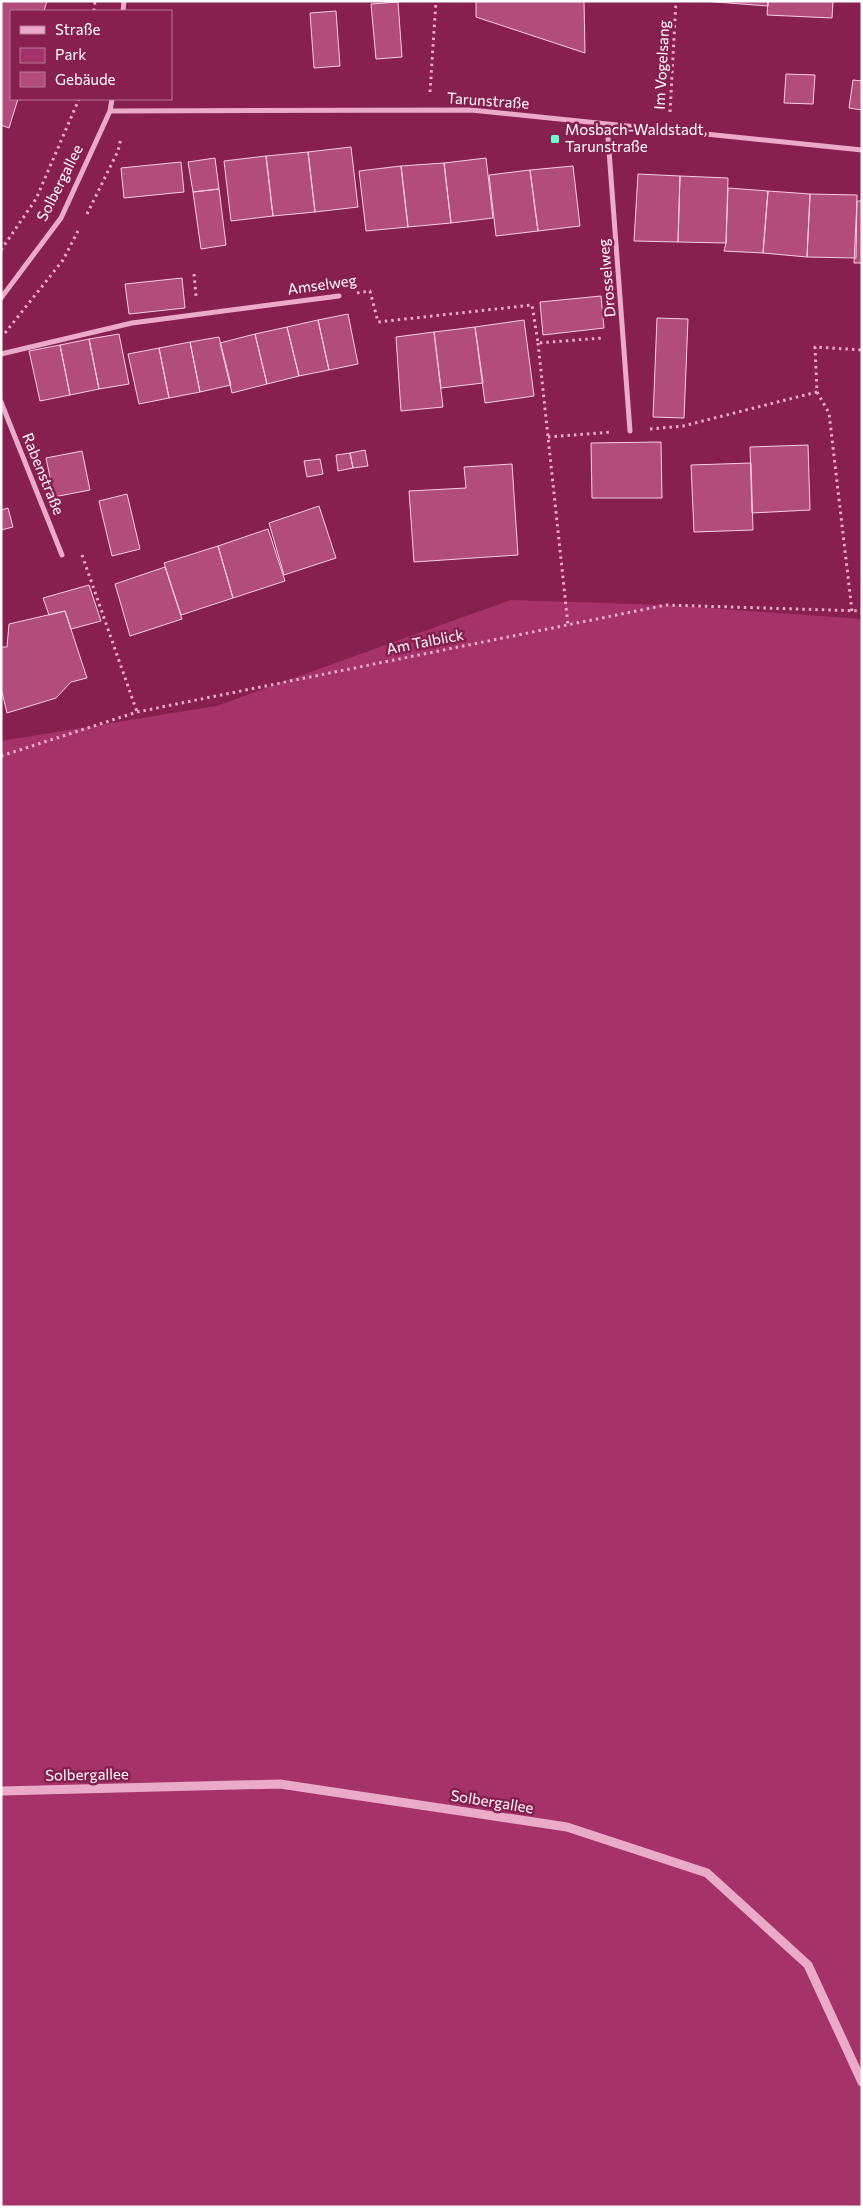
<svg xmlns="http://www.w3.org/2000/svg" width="863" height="2208" font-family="Commissioner,sans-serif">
	<rect width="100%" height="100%" fill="#871f4f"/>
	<!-- green -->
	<path fill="#a53369" d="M 511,600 L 666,605 L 862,619 L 862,2207 L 1,2207 L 1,741 L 216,706 Z"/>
	<!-- building -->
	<path fill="#b24c7b" stroke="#f8cee2" d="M 1,1 L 47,1 L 44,11 L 11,11 L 11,99 L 18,99 L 9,128 L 1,125 Z
		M 476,1 L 584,1 L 585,53 L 476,17 Z
		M 703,1 L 768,1 L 768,6 Z
		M 768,1 L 833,1 L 832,18 L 767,15 Z
		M 398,2 L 402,57 L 376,59 L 371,4 Z
		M 336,11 L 340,66 L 314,68 L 310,13 Z
		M 786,74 L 815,75 L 813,104 L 784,103 Z
		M 853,80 L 862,81 L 862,110 L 849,108 Z
		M 351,147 L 358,207 L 315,212 L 308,152 Z
		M 308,152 L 315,212 L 273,216 L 266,156 Z
		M 266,156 L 273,216 L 231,221 L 224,161 Z
		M 215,158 L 219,189 L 193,192 L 188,162 Z
		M 486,158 L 493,218 L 451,223 L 444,163 Z
		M 181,162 L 184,192 L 124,198 L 121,168 Z
		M 444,163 L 451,223 L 408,227 L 401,166 Z
		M 401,166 L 408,227 L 366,231 L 359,171 Z
		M 573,166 L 580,226 L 538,231 L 530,170 Z
		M 530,170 L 538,231 L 496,236 L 489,175 Z
		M 638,174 L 680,176 L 678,242 L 634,241 Z
		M 680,176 L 728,178 L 726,243 L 678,242 Z
		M 728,188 L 768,191 L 763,253 L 724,251 L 726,243 Z
		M 219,189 L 226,245 L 201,249 L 193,192 Z
		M 768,191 L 810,194 L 807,257 L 763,253 Z
		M 810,194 L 857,195 L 856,258 L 807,257 Z
		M 857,201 L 862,201 L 862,263 L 854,263 Z
		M 182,278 L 185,308 L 129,314 L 125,284 Z
		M 601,296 L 604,328 L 543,335 L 540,302 Z
		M 348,314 L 358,364 L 329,370 L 318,320 Z
		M 657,318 L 688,319 L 684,418 L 653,417 Z
		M 318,320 L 329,370 L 299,376 L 287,327 Z
		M 524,320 L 534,396 L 485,403 L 475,327 Z
		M 287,327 L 299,376 L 267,384 L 255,334 Z
		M 475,327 L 483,383 L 441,388 L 434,332 Z
		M 434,332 L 443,407 L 401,411 L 396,337 Z
		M 119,334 L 129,384 L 99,389 L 89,339 Z
		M 255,334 L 267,384 L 232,393 L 220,343 Z
		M 219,337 L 231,385 L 200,392 L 190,342 Z
		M 89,339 L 99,389 L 70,395 L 60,345 Z
		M 190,342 L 200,392 L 169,398 L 159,348 Z
		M 60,345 L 70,395 L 40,401 L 29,351 Z
		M 159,348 L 169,398 L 139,404 L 128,354 Z
		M 661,442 L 662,498 L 592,498 L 591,443 Z
		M 808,445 L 810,510 L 752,513 L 750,447 Z
		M 365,450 L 368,466 L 353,468 L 350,453 Z
		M 82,451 L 90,490 L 54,497 L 46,458 Z
		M 350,453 L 353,468 L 338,471 L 336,455 Z
		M 320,459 L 323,474 L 307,477 L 304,461 Z
		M 751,463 L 753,530 L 694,532 L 691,465 Z
		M 512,464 L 518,555 L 414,562 L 409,491 L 466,488 L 464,467 Z
		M 127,494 L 140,549 L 112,556 L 99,501 Z
		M 319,506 L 336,558 L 284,575 L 269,523 Z
		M 8,508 L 13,527 L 1,530 L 1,510 Z
		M 268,529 L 285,581 L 233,598 L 218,546 Z
		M 218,546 L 233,598 L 181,615 L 164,563 Z
		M 165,567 L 182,619 L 130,636 L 115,584 Z
		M 89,585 L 101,621 L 71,629 L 65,611 L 49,615 L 43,598 Z
		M 65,611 L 87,678 L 71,682 L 56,698 L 7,713 L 1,688 L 1,647 L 7,647 L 9,624 Z"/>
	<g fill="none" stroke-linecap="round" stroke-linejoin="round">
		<!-- path -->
		<path stroke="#eaaac8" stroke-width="3" stroke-dasharray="2.5 4" stroke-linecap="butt" d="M 94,11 L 95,1
			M 430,92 L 436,1
			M 670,112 L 676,1
			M 87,214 L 118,151 L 121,138
			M 1,250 L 36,199 L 79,99
			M 194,274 L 196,296
			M 357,293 L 370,291 L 378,322 L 532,305 L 538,343 L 603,338
			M 5,333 L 63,260 L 78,231
			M 538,343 L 568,625
			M 650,429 L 683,426 L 817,392
			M 548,437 L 611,432
			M 82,555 L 137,712
			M 852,611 L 829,413 L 817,392 L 815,347 L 862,350
			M 1,756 L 137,712 L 666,605 L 862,611"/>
		<!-- minor -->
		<path stroke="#eaaac8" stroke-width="5" d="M 123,11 L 124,1
			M 110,111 L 471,110 L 862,150
			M 607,124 L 630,431
			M 1,298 L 61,218 L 110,111 L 112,99
			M 1,354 L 132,323 L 339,296
			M 1,402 L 62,555"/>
		<!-- tertiary -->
		<path stroke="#eaaac8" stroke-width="9" d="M 1,1791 L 280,1784 L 567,1827 L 707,1873 L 808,1965 L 862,2082"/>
	</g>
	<!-- markers -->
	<rect fill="#6af8cc" stroke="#871f4f" stroke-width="2" x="550" y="134" width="10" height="10" rx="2.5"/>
	<g text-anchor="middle" stroke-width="5" stroke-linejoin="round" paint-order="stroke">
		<!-- street labels -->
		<g font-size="15" fill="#fff" stroke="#871f4f">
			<text transform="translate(662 65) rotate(-87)" y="5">Im Vogelsang</text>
			<text transform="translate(488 101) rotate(4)" y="5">Tarunstraße</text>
			<text transform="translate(60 183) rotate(-63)" y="5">Solbergallee</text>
			<text transform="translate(607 278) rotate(-95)" y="5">Drosselweg</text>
			<text transform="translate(322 285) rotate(-8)" y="5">Amselweg</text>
			<text transform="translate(43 474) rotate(68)" y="5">Rabenstraße</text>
			<text transform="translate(425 642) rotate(-11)" y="5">Am Talblick</text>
			<text transform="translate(87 1775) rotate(-1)" y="5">Solbergallee</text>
			<text transform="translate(492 1802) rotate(9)" y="5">Solbergallee</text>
		</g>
		<!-- poi labels -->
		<g font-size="15" fill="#fff" stroke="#871f4f" text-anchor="start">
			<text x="565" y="135">Mosbach-Waldstadt,<tspan x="565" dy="17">Tarunstraße</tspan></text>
		</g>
	</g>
	<!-- border -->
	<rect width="863" height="2208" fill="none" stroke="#ffffff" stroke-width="5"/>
	<!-- legend -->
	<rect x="10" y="10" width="162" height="90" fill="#871f4f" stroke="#b77995"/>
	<rect x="20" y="26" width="25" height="8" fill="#eaaac8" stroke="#b77995"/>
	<text x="55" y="35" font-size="15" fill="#ffffff">Straße</text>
	<rect x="20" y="48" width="25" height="15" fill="#a53369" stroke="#b77995"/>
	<text x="55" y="60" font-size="15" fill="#ffffff">Park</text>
	<rect x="20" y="72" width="25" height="15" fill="#b24c7b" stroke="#b77995"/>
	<text x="55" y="85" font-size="15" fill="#ffffff">Gebäude</text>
</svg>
